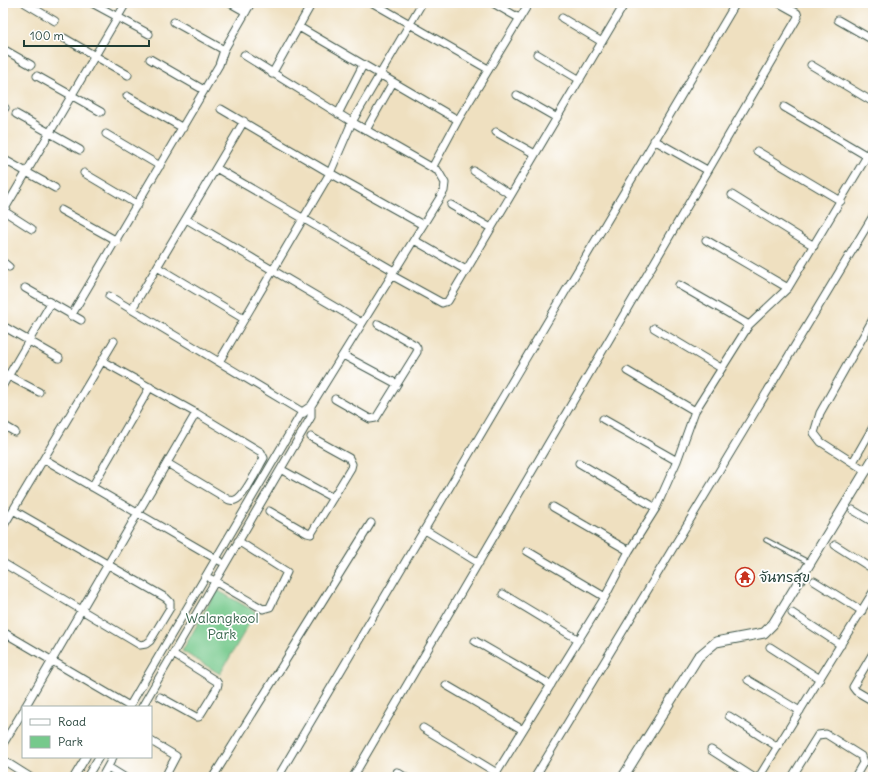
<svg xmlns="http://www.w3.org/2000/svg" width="876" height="780" font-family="Delius,'Playpen Sans Thai',sans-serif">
	<rect width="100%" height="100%" fill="#fff"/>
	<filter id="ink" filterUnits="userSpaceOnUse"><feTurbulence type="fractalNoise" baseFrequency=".025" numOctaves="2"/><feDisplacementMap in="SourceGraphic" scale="8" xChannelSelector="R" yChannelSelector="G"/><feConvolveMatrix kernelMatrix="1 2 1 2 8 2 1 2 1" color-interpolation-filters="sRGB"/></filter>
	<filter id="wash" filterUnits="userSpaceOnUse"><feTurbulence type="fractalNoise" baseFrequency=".012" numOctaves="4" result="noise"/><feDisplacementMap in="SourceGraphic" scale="16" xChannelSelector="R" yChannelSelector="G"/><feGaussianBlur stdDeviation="0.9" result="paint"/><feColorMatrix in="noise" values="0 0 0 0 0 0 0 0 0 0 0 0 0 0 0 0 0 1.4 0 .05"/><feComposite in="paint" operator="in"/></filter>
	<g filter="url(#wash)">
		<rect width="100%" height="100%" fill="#efe0c0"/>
		<!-- green -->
		<path fill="#76c98c" stroke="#4a8360" d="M 217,590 L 256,612 L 220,674 L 182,651 Z"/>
	</g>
	<g filter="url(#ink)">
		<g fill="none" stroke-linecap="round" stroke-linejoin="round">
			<defs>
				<path id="service" d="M 766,540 L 810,563"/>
				<path id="minor" d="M 25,3 L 55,21
					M 92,3 L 149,34
					M 230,3 L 246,12
					M 373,3 L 488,69
					M 493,3 L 519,18
					M 562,18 L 602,42
					M 838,20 L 873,40
					M 174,22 L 224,50
					M 299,27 L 458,120
					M 64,38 L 128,75
					M 3,49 L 31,65
					M 537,54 L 580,80
					M 150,59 L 204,90
					M 811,65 L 873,102
					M 272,74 L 312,3
					M 37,76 L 101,112
					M 517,95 L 557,118
					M 127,96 L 183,128
					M 3,107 L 5,108
					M 784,107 L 867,156
					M 221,109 L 330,173 L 423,225
					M 16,114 L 80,150
					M 338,114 L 363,65
					M 366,130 L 393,82
					M 496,132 L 535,154
					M 106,134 L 160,166
					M 654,140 L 707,170
					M 757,151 L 841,201
					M 3,159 L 55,188
					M 216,168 L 394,271
					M 432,168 L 458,120 L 529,3
					M 474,171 L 511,195
					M 84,173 L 138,205
					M 732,195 L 814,246
					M 451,205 L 491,228
					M 61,210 L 117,241
					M 4,211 L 32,229
					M 3,212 L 126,3
					M 186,219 L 362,323
					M 414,240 L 466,270
					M 706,240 L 788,288
					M 3,262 L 9,267
					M 157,267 L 244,319
					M 391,275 L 442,303 L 448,301 L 625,3
					M 679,285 L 749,325
					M 25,288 L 81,320
					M 109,296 L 304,413
					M 132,309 L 244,121
					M 71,316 L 219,65 L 224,50 L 251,3
					M 3,326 L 59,358
					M 654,328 L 721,368
					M 343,355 L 397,384
					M 102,361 L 196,413 L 261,452 L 264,458 C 259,466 244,498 235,500 C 233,501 231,500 229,500 L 167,463
					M 219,362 L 330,173 L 352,122 L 422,3
					M 627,371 L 695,411
					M 3,373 L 39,392
					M 3,385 L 51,303
					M 335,399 L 370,419 L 376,418 L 417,352 L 417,348 L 415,345 L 378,324
					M 603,419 L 677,461
					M 3,425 L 15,432
					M 44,459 L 220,561
					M 853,462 L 873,427
					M 579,463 L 656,508
					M 282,470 L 333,498
					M 866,471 L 821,442 L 814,433 L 820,413 L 873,319
					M 92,487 L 150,387
					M 553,507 L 629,551
					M 853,510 L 873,522
					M 269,511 L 307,533 L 311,534 L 351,468 L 352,464 L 349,458 L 311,437
					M 3,527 L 114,341
					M 425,530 L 479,563
					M 835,545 L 873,569
					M 527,551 L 605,597
					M 3,563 L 140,645 L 146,644 L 150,641 L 170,608 L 170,602 L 166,598 L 13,510
					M 211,579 L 263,609 L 270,607 L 287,572 L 238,541
					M 814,581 L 862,611
					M 503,594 L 579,640
					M 792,613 L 841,645
					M 3,632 L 131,707
					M 475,641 L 551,685
					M 770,647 L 820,679
					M 873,653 L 853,687 L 856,691 L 873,701
					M 748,680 L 800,711
					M 446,685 L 523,730
					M 160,697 L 196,717 L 199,717 L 217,688 L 218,684 L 216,681 L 173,654
					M 25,707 L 196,413
					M 129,707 L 302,412 L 311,406 L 444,191 L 445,183 L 438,171 L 352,122 L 244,55
					M 142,707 L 311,417 L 311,406
					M 729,716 L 778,747
					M 423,728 L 497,773
					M 151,741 L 176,756 L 165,777
					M 3,744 L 23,711
					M 711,750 L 753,777
					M 3,760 L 30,777
					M 108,767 L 124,777
					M 397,772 L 405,777
					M 74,777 L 86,757
					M 87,777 L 99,757
					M 102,777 L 113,757
					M 213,777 L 371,523
					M 278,777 L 736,3
					M 353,777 L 798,17 L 797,13 L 779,3
					M 494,777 L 605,597 L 629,551 L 656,508 L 677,461 L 695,411 L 749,325 L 788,288 L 873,146
					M 535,777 L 873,216
					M 759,777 L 873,592
					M 792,777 L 818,735 L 826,734 L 861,756 L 863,763 L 855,777"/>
				<path id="tertiary" d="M 623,777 L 698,657 L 716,642 L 764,633 L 773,624 L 873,459"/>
			</defs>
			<!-- service casing -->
			<use href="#service" stroke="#3e5549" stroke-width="5.5"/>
			<!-- minor casing -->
			<use href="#minor" stroke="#3e5549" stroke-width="9"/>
			<!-- tertiary casing -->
			<use href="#tertiary" stroke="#3e5549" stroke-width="11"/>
			<!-- service -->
			<use href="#service" stroke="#fff" stroke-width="3.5"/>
			<!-- minor -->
			<use href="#minor" stroke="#fff" stroke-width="7"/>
			<!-- tertiary -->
			<use href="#tertiary" stroke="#fff" stroke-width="9"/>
		</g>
	</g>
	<!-- icons -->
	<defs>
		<symbol id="temple-ring" viewBox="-11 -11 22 22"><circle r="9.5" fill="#fff" stroke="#c8321e" stroke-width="1.5"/><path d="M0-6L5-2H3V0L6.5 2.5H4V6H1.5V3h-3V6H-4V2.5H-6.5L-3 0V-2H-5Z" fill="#c8321e"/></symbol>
	</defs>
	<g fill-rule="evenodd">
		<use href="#temple-ring" x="734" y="566" width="22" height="22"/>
	</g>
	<g text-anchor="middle" stroke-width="3.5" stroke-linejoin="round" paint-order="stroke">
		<!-- poi labels -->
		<g font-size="14" fill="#1f3d34" stroke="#fff" text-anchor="start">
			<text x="759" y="582">จันทรสุข</text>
		</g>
		<!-- park labels -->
		<g font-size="14" fill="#39674e" stroke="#fff">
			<text x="222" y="623">Walangkool<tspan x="222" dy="16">Park</tspan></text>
		</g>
	</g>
	<!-- margin -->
	<rect width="876" height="780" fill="none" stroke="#fff" stroke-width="16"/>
	<!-- legend -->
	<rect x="22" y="706" width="130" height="52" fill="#ffffff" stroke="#a5b1ae"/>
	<rect x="30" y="719" width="20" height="6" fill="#ffffff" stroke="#a5b1ae"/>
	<text x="58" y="726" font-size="12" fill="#1f3d34">Road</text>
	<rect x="30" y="736" width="20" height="12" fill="#76c98c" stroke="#a5b1ae"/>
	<text x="58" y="746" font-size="12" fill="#1f3d34">Park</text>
	<!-- scale -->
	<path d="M24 40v6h125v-6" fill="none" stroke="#1f3d34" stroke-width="2"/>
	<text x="30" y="40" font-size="12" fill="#1f3d34" stroke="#ffffff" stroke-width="3" paint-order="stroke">100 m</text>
</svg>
